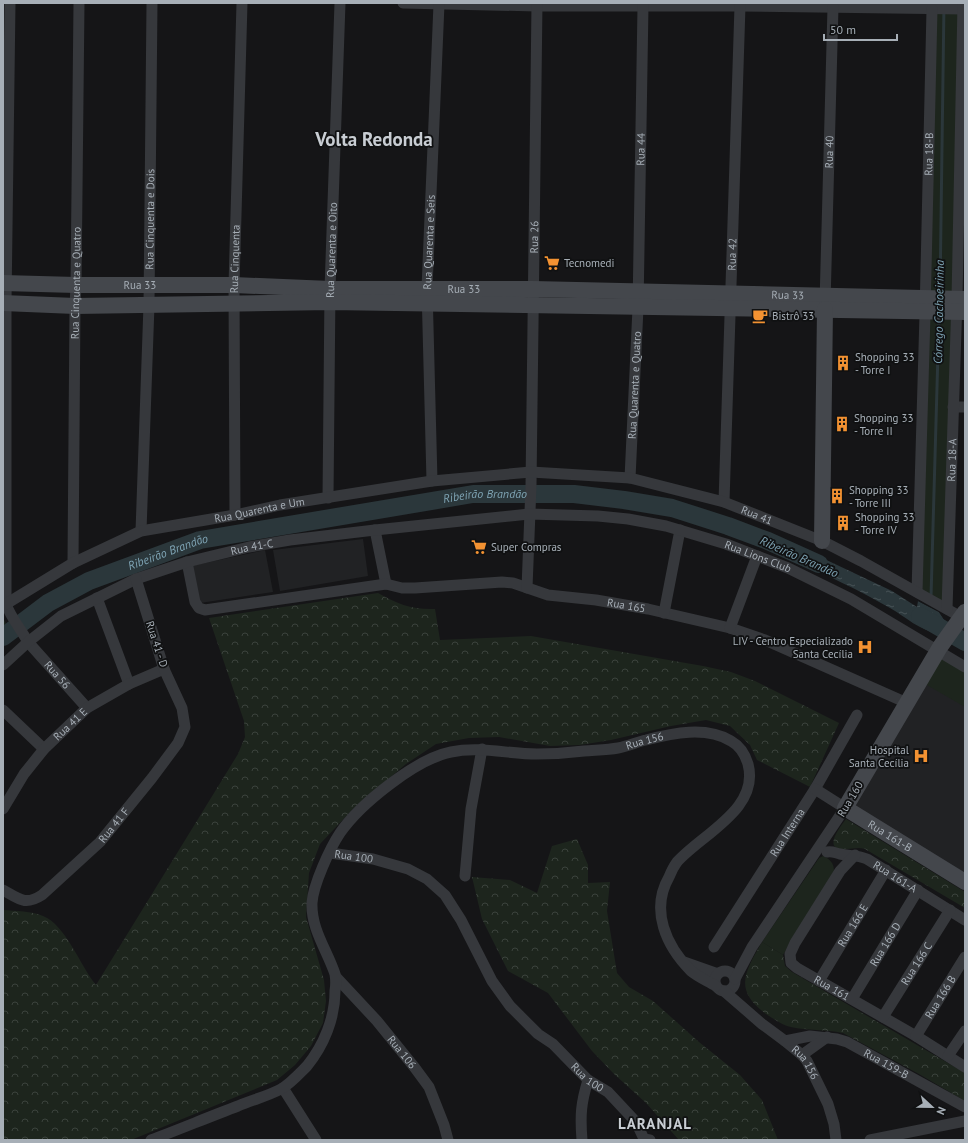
<svg xmlns="http://www.w3.org/2000/svg" width="968" height="1143" font-family="'PT Sans',sans-serif">
	<defs>
		<pattern id="forest-crowns" width="20" height="18" patternUnits="userSpaceOnUse"><rect width="20" height="18" fill="#1d251d"/><path d="M2 6a3 3 0 1 1 6 0M12 15a3 3 0 1 1 6 0" fill="none" stroke="#3b423c"/></pattern>
		<pattern id="water-ripples" width="26" height="14" patternUnits="userSpaceOnUse"><rect width="26" height="14" fill="#2b373b"/><path d="M2 4q2-2 4 0t4 0M15 11q2-2 4 0t4 0" fill="none" stroke="#475155"/></pattern>
	</defs>
	<rect width="100%" height="100%" fill="#151517"/>
	<!-- built -->
	<path fill="#212224" d="M 363,539 L 368,576 L 280,591 L 273,550 Z
		M 265,550 L 273,592 L 200,603 L 191,566 Z
		M 965,667 L 965,882 L 845,808 L 920,681 Z"/>
	<!-- green -->
	<path fill="#1d251d" d="M 537,3 L 965,3 L 957,299 L 926,299 L 932,10 Z
		M 925,311 L 957,311 L 947,609 L 917,592 Z
		M 938,651 L 965,667 L 965,707 L 920,681 Z
		M 823,856 C 830,859 834,863 834,871 L 783,955 L 762,942 L 819,858 Z"/>
	<!-- forest -->
	<path fill="url(#forest-crowns)" d="M 378,593 C 397,604 413,610 435,609 L 440,640 L 531,636 L 703,666 L 731,672 L 755,681 L 839,723 L 810,787 L 757,760 L 750,745 L 730,726 L 706,720 L 671,726 L 611,740 L 580,745 L 550,746 L 499,737 L 469,738 L 436,744 L 406,764 L 353,809 L 320,844 L 309,873 L 306,917 L 324,980 L 326,1001 L 323,1023 L 311,1046 L 295,1065 L 277,1080 L 131,1140 L 3,1140 L 3,910 C 16,911 31,911 43,916 C 65,924 81,967 96,985 L 238,754 L 245,737 L 244,721 L 209,618 Z
		M 3,618 L 13,637 L 3,647 Z
		M 846,819 L 965,892 L 965,908 L 865,849 C 858,847 853,849 846,849 C 821,851 840,827 846,819 Z
		M 577,839 L 588,865 L 588,883 L 610,882 L 607,911 L 617,973 L 629,987 L 653,1001 L 699,1042 L 740,1075 L 762,1100 L 778,1140 L 679,1140 L 646,1103 L 614,1074 L 592,1051 L 548,993 L 508,971 L 482,919 L 472,877 L 510,880 L 537,893 L 552,846 Z
		M 762,942 L 783,955 L 785,966 L 792,972 L 965,1073 L 965,1101 L 919,1074 L 843,1033 C 825,1029 808,1031 791,1027 C 782,1025 774,1019 766,1014 C 733,990 745,972 762,942 Z"/>
	<!-- water -->
	<path fill="url(#water-ripples)" d="M 799,547 L 892,591 L 917,607 L 918,601 L 939,612 L 945,621 L 938,633 C 920,631 906,617 890,608 C 859,590 826,575 794,560 Z
		M 961,632 L 965,634 L 965,650 L 954,644 Z"/>
	<!-- pier -->
	<path fill="#151517" d="M 918,599 L 940,611 L 947,620 L 939,635 L 937,635 L 945,621 L 939,612 L 918,601 Z"/>
	<g fill="none" stroke-linecap="round" stroke-linejoin="round">
		<!-- stream -->
		<path stroke="#2b373b" stroke-width="3" d="M 940,293 L 944,3
			M 931,597 L 939,317"/>
		<!-- river -->
		<g stroke="#2b373b" stroke-width="18">
			<path d="M 920,616 L 965,642"/>
			<path id="s1" d="M 3,637 L 48,603 L 89,581 L 200,540 L 473,494 L 574,494 L 624,500 L 672,508 L 728,526 L 768,541 L 819,564"/>
		</g>
		<!-- street -->
		<g stroke="#36383c" stroke-width="11">
			<path id="s2" d="M 10,3 L 6,303 L 6,604 C 11,618 21,629 28,642 L 87,708"/>
			<path d="M 403,3 L 537,6 L 740,6 L 965,9"/>
			<path id="s3" d="M 825,303 L 833,7"/>
			<path d="M 953,407 L 965,407"/>
			<path id="s4" d="M 630,478 L 638,308 L 643,6"/>
			<path id="s5" d="M 432,481 L 427,288 L 439,4"/>
			<path id="s6" d="M 328,498 L 330,289 L 340,3"/>
			<path id="s7" d="M 724,502 L 740,6"/>
			<path id="s8" d="M 235,515 L 234,285 L 242,3"/>
			<path d="M 375,530 L 386,584"/>
			<path id="s9" d="M 141,531 L 149,305 L 152,3"/>
			<path id="s10" d="M 187,562 L 195,602 L 199,608 L 205,610 L 386,584 L 402,588 L 415,588 L 502,582 L 513,583 L 548,595 L 596,600 L 648,609 L 730,628 L 765,640 L 907,703"/>
			<path id="s11" d="M 73,563 L 75,306 L 76,285 L 79,3"/>
			<path id="s12" d="M 527,588 L 531,486 L 537,3"/>
			<path id="s13" d="M 917,592 L 925,314 L 932,9"/>
			<path d="M 97,598 L 129,684"/>
			<path id="s14" d="M 3,604 L 6,604 L 73,563 L 141,531 L 235,515 L 280,505 L 432,481 L 531,472 L 630,478 L 724,502 L 822,541 L 861,561 L 961,617"/>
			<path id="s15" d="M 947,609 L 957,299 L 963,3"/>
			<path d="M 664,613 L 680,530"/>
			<path d="M 730,628 L 757,556"/>
			<path id="s16" d="M 3,665 L 28,642 L 61,616 L 136,579 L 187,562 L 249,547 L 290,540 L 375,530 L 529,514 L 598,516 L 628,519 L 666,526 L 726,544 L 788,568 L 851,599 L 965,667"/>
			<path d="M 3,710 L 44,749"/>
			<path id="s17" d="M 3,809 L 24,774 L 44,749 L 87,708 L 129,684 L 164,669"/>
			<path id="s18" d="M 827,852 C 833,851 835,853 840,854 C 850,856 857,855 867,859 L 965,920"/>
			<path id="s19" d="M 330,853 L 373,859 L 408,869 L 427,879 L 445,895 L 461,920 L 492,981 L 510,1006 L 538,1034 L 553,1044 L 588,1080 L 608,1092 L 636,1122 L 644,1139 L 650,1140"/>
			<path id="s20" d="M 855,855 L 840,871 L 795,943 L 790,954 L 791,963 L 797,968 L 916,1036 L 965,1067"/>
			<path d="M 465,876 L 471,809 L 482,749"/>
			<path id="s21" d="M 3,890 C 19,899 25,906 42,895 L 100,842 L 152,778 L 178,743 L 185,727 L 182,708 L 164,669 L 136,579"/>
			<path id="s22" d="M 714,947 L 815,789 L 857,715"/>
			<path d="M 684,962 L 718,974"/>
			<circle cx="725" cy="981" r="10"/>
			<path id="s23" d="M 336,977 L 377,1021 L 415,1068 L 429,1087 L 444,1125 L 448,1140"/>
			<path d="M 735,979 L 752,947 L 845,808 L 815,789"/>
			<path id="s24" d="M 819,981 L 886,870"/>
			<path id="s25" d="M 724,991 L 762,1024 L 785,1041 L 802,1055 L 807,1061 L 828,1104 L 834,1124 L 836,1140"/>
			<path id="s26" d="M 852,999 L 918,890"/>
			<path id="s27" d="M 883,1017 L 950,910"/>
			<path id="s28" d="M 916,1036 L 965,957"/>
			<path id="s29" d="M 785,1041 L 810,1036 L 837,1039 L 847,1042 L 965,1107"/>
			<path d="M 802,1055 L 827,1037"/>
			<path d="M 948,1056 L 965,1031"/>
			<path d="M 283,1088 L 316,1140"/>
			<path id="s30" d="M 151,1140 C 180,1129 209,1117 238,1106 C 252,1100 268,1096 281,1089 C 290,1084 300,1073 307,1066 C 324,1045 335,1018 335,991 C 336,985 336,980 335,974 C 327,950 311,929 312,903 C 313,885 330,848 340,833 C 360,804 416,759 451,752 C 479,746 508,754 537,754 C 553,754 568,753 584,751 C 595,750 607,750 618,748 C 628,746 637,742 646,740 C 673,733 706,726 731,741 C 740,746 745,754 748,764 C 760,809 702,834 677,862 C 674,866 671,872 669,877 C 650,910 666,946 691,971 C 698,977 708,981 716,986"/>
			<path d="M 582,1140 C 580,1115 581,1103 588,1080"/>
			<path d="M 870,1140 L 965,1121"/>
		</g>
		<!-- secondary -->
		<g stroke="#44474c" stroke-width="16">
			<path id="s31" d="M 3,283 L 76,285 L 234,285 L 330,289 L 533,289 L 965,299"/>
			<path d="M 3,303 L 75,306 L 330,302 L 965,312"/>
			<path d="M 822,541 L 825,309"/>
			<path id="s32" d="M 965,612 L 940,647 L 845,808 L 965,882"/>
		</g>
	</g>
	<!-- icons -->
	<defs>
		<symbol id="supermarket-bare" viewBox="-9 -9 18 18"><path d="M-6-5.5h2.5l.6 2H6L4.5 2H-2.5L-4.4-4H-6ZM-1.5 3.2a1.3 1.3 0 1 0 .1 0ZM3 3.2a1.3 1.3 0 1 0 .1 0Z" fill="#f39232" stroke="#101112" stroke-width="2.5" paint-order="stroke"/></symbol>
		<symbol id="cafe-bare" viewBox="-9 -9 18 18"><path d="M-5.5-4.5H6V0H3Q3 3.5 0 3.5H-2.5Q-5.5 3.5-5.5 0ZM3-3.2v2h1.7v-2ZM-6 4.5H4V6H-6Z" fill="#f39232" stroke="#101112" stroke-width="2.5" paint-order="stroke"/></symbol>
		<symbol id="building-bare" viewBox="-9 -9 18 18"><path d="M-4-6H4V6H1V3H-1V6H-4ZM-2.5-4.3h1.7v1.8h-1.7ZM.8-4.3h1.7v1.8H.8ZM-2.5-1h1.7V.8h-1.7ZM.8-1h1.7V.8H.8Z" fill="#f39232" stroke="#101112" stroke-width="2.5" paint-order="stroke"/></symbol>
		<symbol id="hospital-bare" viewBox="-9 -9 18 18"><path d="M-5-5h3v3.5h4V-5h3V5h-3V1.5h-4V5h-3Z" fill="#f39232" stroke="#101112" stroke-width="2.5" paint-order="stroke"/></symbol>
	</defs>
	<g fill-rule="evenodd">
		<use href="#supermarket-bare" x="541" y="252" width="22" height="22"/>
		<use href="#cafe-bare" x="749" y="305" width="22" height="22"/>
		<use href="#building-bare" x="832" y="352" width="22" height="22"/>
		<use href="#building-bare" x="831" y="413" width="22" height="22"/>
		<use href="#building-bare" x="826" y="485" width="22" height="22"/>
		<use href="#building-bare" x="832" y="512" width="22" height="22"/>
		<use href="#supermarket-bare" x="468" y="536" width="22" height="22"/>
		<use href="#hospital-bare" x="854" y="636" width="22" height="22"/>
		<use href="#hospital-bare" x="910" y="745" width="22" height="22"/>
	</g>
	<g text-anchor="middle" stroke-width="3.5" stroke-linejoin="round" paint-order="stroke">
		<!-- street labels -->
		<g font-size="11" fill="#a7afb7" stroke="#101112">
			<text dy="4" stroke="none"><textPath href="#s4" startOffset="329">Rua 44</textPath></text>
			<text dy="4" stroke="none"><textPath href="#s3" startOffset="151">Rua 40</textPath></text>
			<text dy="4" stroke="none"><textPath href="#s13" startOffset="438">Rua 18-B</textPath></text>
			<text dy="4" stroke="none"><textPath href="#s9" startOffset="312">Rua Cinquenta e Dois</textPath></text>
			<text dy="4" stroke="none"><textPath href="#s12" startOffset="351">Rua 26</textPath></text>
			<text dy="4" stroke="none"><textPath href="#s5" startOffset="239">Rua Quarenta e Seis</textPath></text>
			<text dy="4" stroke="none"><textPath href="#s6" startOffset="248">Rua Quarenta e Oito</textPath></text>
			<text dy="4" stroke="none"><textPath href="#s7" startOffset="248">Rua 42</textPath></text>
			<text dy="4" stroke="none"><textPath href="#s8" startOffset="256">Rua Cinquenta</textPath></text>
			<text dy="4" stroke="none"><textPath href="#s11" startOffset="280">Rua Cinquenta e Quatro</textPath></text>
			<text dy="4" stroke="none"><textPath href="#s31" startOffset="137">Rua 33</textPath></text>
			<text dy="4" stroke="none"><textPath href="#s31" startOffset="461">Rua 33</textPath></text>
			<text dy="4" stroke="none"><textPath href="#s31" startOffset="785">Rua 33</textPath></text>
			<text dy="4" stroke="none"><textPath href="#s4" startOffset="93">Rua Quarenta e Quatro</textPath></text>
			<text dy="4" stroke="none"><textPath href="#s15" startOffset="149">Rua 18-A</textPath></text>
			<text dy="4" stroke="none"><textPath href="#s14" startOffset="277">Rua Quarenta e Um</textPath></text>
			<text dy="4" stroke="none"><textPath href="#s14" startOffset="783">Rua 41</textPath></text>
			<text dy="4" stroke="none"><textPath href="#s16" startOffset="280">Rua 41-C</textPath></text>
			<text dy="4" stroke="none"><textPath href="#s16" startOffset="794">Rua Lions Club</textPath></text>
			<text dy="4" stroke="none"><textPath href="#s10" startOffset="481">Rua 165</textPath></text>
			<text transform="translate(157 644) rotate(72)" y="4">Rua 41 - D</text>
			<text dy="4" stroke="none"><textPath href="#s2" startOffset="689">Rua 56</textPath></text>
			<text dy="4" stroke="none"><textPath href="#s17" startOffset="109">Rua 41 E</textPath></text>
			<text dy="4" stroke="none"><textPath href="#s30" startOffset="759">Rua 156</textPath></text>
			<text transform="translate(850 799) rotate(-59)" y="4">Rua 160</text>
			<text dy="4" stroke="none"><textPath href="#s21" startOffset="143">Rua 41 F</textPath></text>
			<text dy="4" stroke="none"><textPath href="#s22" startOffset="136">Rua Interna</textPath></text>
			<text dy="4" stroke="none"><textPath href="#s32" startOffset="283">Rua 161-B</textPath></text>
			<text dy="4" stroke="none"><textPath href="#s19" startOffset="24">Rua 100</textPath></text>
			<text dy="4" stroke="none"><textPath href="#s18" startOffset="74">Rua 161-A</textPath></text>
			<text dy="4" stroke="none"><textPath href="#s24" startOffset="65">Rua 166 E</textPath></text>
			<text dy="4" stroke="none"><textPath href="#s26" startOffset="64">Rua 166 D</textPath></text>
			<text dy="4" stroke="none"><textPath href="#s27" startOffset="63">Rua 166 C</textPath></text>
			<text dy="4" stroke="none"><textPath href="#s20" startOffset="176">Rua 161</textPath></text>
			<text dy="4" stroke="none"><textPath href="#s28" startOffset="46">Rua 166 B</textPath></text>
			<text dy="4" stroke="none"><textPath href="#s23" startOffset="100">Rua 106</textPath></text>
			<text dy="4" stroke="none"><textPath href="#s25" startOffset="109">Rua 156</textPath></text>
			<text dy="4" stroke="none"><textPath href="#s29" startOffset="108">Rua 159-B</textPath></text>
			<text dy="4" stroke="none"><textPath href="#s19" startOffset="360">Rua 100</textPath></text>
		</g>
		<!-- poi labels -->
		<g font-size="11" fill="#a7afb7" stroke="#101112" text-anchor="start">
			<text x="564" y="267">Tecnomedi</text>
			<text x="772" y="320">Bistrô 33</text>
			<text x="855" y="361">Shopping 33<tspan x="855" dy="13">- Torre I</tspan></text>
			<text x="854" y="422">Shopping 33<tspan x="854" dy="13">- Torre II</tspan></text>
			<text x="849" y="494">Shopping 33<tspan x="849" dy="13">- Torre III</tspan></text>
			<text x="855" y="521">Shopping 33<tspan x="855" dy="13">- Torre IV</tspan></text>
			<text x="491" y="551">Super Compras</text>
			<text x="853" y="645" text-anchor="end">LIV - Centro Especializado<tspan x="853" dy="13">Santa Cecília</tspan></text>
			<text x="909" y="754" text-anchor="end">Hospital<tspan x="909" dy="13">Santa Cecília</tspan></text>
		</g>
		<!-- water labels -->
		<g font-size="12" font-style="italic" fill="#7ea3b3" stroke="#101112">
			<text transform="translate(939 312) rotate(-89)" y="4">Córrego Cachoeirinha</text>
			<text dy="4" stroke="none"><textPath href="#s1" startOffset="510">Ribeirão Brandão</textPath></text>
			<text dy="4" stroke="none"><textPath href="#s1" startOffset="187">Ribeirão Brandão</textPath></text>
			<text transform="translate(799 557) rotate(24)" y="4">Ribeirão Brandão</text>
		</g>
		<!-- district labels -->
		<g font-size="15" font-weight="bold" letter-spacing="1" fill="#c8cdd3" stroke="#101112">
			<text x="655" y="1129">LARANJAL</text>
		</g>
		<!-- town labels -->
		<g font-size="19" font-weight="bold" fill="#c8cdd3" stroke="#101112">
			<text x="374" y="146">Volta Redonda</text>
		</g>
	</g>
	<!-- border -->
	<rect width="968" height="1143" fill="none" stroke="#a7afb7" stroke-width="8"/>
	<!-- north arrow -->
	<g transform="translate(932 1107) rotate(112)" stroke="#101112" stroke-width="3" paint-order="stroke">
	<path d="M0-3L7 15L0 10L-7 15Z" fill="#a7afb7"/>
	<text y="-6" font-size="11" font-weight="bold" text-anchor="middle" fill="#a7afb7">N</text>
	</g>
	<!-- scale -->
	<path d="M824 34v6h73v-6" fill="none" stroke="#a7afb7" stroke-width="2"/>
	<text x="830" y="34" font-size="12" fill="#a7afb7" stroke="#101112" stroke-width="3" paint-order="stroke">50 m</text>
</svg>
